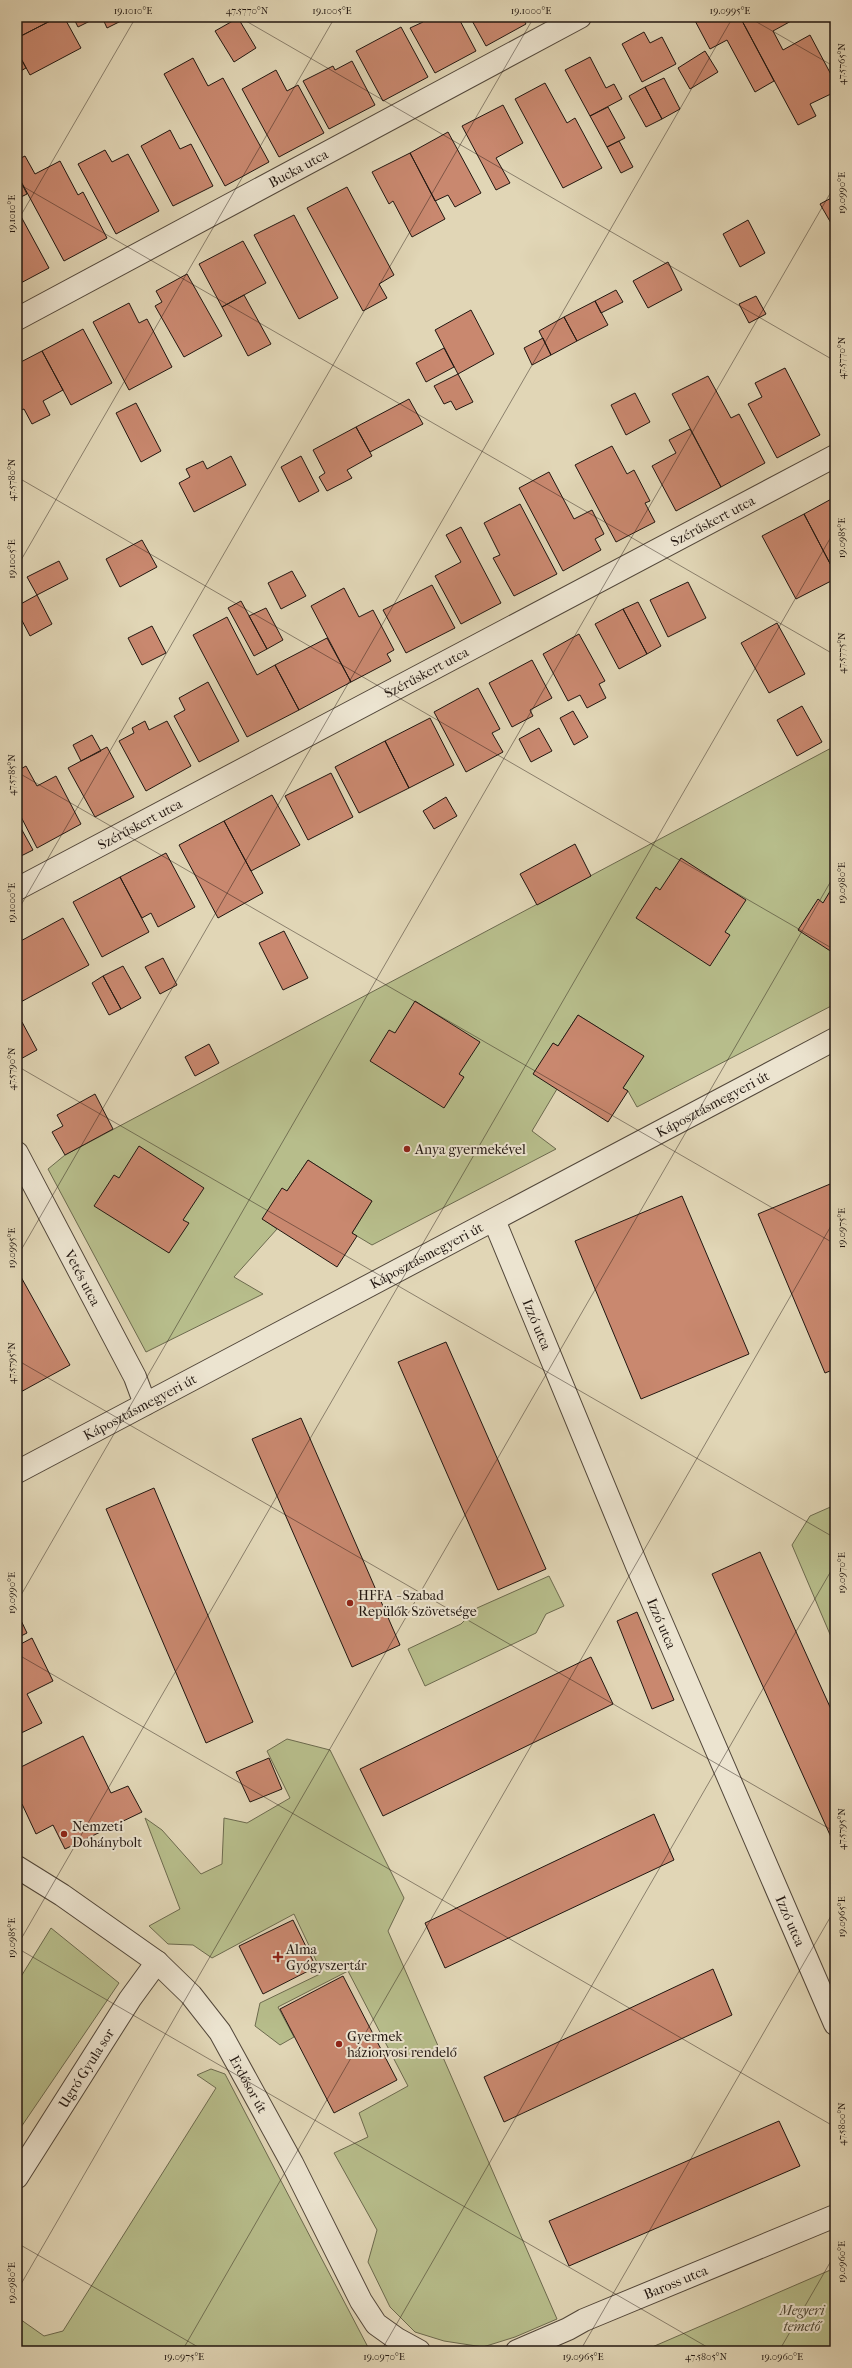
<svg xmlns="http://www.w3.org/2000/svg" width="852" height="2368" font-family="'IM FELL French Canon',serif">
	<rect width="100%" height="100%" fill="#e1d6b6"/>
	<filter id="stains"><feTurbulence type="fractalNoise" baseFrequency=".005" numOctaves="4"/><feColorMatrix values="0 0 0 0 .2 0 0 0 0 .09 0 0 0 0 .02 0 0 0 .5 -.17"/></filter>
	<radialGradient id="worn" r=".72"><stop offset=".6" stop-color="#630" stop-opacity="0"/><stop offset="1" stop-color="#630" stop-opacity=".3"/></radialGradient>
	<!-- green -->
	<path fill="#b7bd8b" stroke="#6c6a4e" d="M 835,746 L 835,1004 L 637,1107 L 628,1091 L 623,1088 L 643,1056 L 578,1015 L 558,1046 L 553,1043 L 557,1089 L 532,1131 L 556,1149 L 372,1245 L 352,1233 L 372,1201 L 308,1160 L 287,1191 L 263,1219 L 277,1229 L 234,1277 L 263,1294 L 146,1352 L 48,1169 L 65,1155 Z
		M 835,1505 L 835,1646 L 792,1545 L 810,1516 Z
		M 549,1576 L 564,1606 L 546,1614 L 536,1633 L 425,1686 L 408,1649 L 461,1624 L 477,1608 Z
		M 287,1739 L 330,1750 L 404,1898 L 388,1931 L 557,2319 L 515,2337 L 483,2347 L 444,2341 L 415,2332 L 390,2307 L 368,2262 L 377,2230 L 334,2153 L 368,2137 L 359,2113 L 408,2086 L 348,1971 L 278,2007 L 294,2037 L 280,2045 L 255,2026 L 260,2003 L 322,1973 L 294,1914 L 212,1958 L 193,1945 L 168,1944 L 149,1926 L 180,1909 L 145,1818 L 162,1830 L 201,1874 L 222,1864 L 224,1818 L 247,1823 L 290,1798 L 267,1751 Z
		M 51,1928 L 119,1983 L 17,2133 L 17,1983 Z
		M 211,2069 L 225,2074 L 370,2351 L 17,2351 L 17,2317 L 44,2336 L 63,2331 L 216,2088 L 197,2075 Z
		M 835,2268 L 835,2351 L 643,2351 Z"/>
	<!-- building -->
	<path fill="#c9886f" stroke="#221711" d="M 17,17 L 48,17 L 50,21 L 17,38 Z
		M 58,17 L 64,17 L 81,48 L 30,75 L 17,51 L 17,38 Z
		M 73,17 L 98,17 L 78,27 Z
		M 102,17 L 129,17 L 107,28 Z
		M 420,17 L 458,17 L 476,51 L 435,73 L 410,28 L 423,22 Z
		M 470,17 L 522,17 L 526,24 L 486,46 Z
		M 693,17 L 740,17 L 774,81 L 755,92 L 727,40 L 710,49 Z
		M 740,17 L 792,17 L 793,20 L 773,31 L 783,50 L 810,35 L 835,82 L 835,92 L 810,104 L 816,116 L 798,125 Z
		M 238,18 L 256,48 L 234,62 L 215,31 Z
		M 401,27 L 428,77 L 383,101 L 356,51 Z
		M 644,32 L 650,43 L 662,37 L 676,64 L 642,82 L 622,44 Z
		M 17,51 L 26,68 L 17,73 Z
		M 705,51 L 718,72 L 690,89 L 678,68 Z
		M 590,57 L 606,88 L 614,84 L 622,99 L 590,116 L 565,70 Z
		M 193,58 L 208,86 L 223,78 L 269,162 L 225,186 L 164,74 Z
		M 352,61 L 375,105 L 329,129 L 303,81 L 333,66 L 335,70 Z
		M 276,70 L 287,91 L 298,85 L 324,133 L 279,157 L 242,89 Z
		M 664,78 L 680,109 L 662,119 L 645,87 Z
		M 545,83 L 567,123 L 575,118 L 602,168 L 563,188 L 515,99 Z
		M 645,87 L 662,119 L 646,127 L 629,96 Z
		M 503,105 L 523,143 L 496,158 L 510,183 L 496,190 L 462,126 Z
		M 608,107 L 625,138 L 607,147 L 590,116 Z
		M 170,130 L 180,149 L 191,144 L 213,186 L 173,206 L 141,146 Z
		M 448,132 L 481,193 L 455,207 L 448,195 L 435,201 L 410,153 Z
		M 619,141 L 633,167 L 621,173 L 607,147 Z
		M 105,150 L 112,162 L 128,154 L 159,211 L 116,234 L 78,164 Z
		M 410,153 L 445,219 L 412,237 L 393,201 L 389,204 L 372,172 Z
		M 25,156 L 35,174 L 60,161 L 78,195 L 83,192 L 107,238 L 64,261 L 17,174 L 17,160 Z
		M 17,174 L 27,194 L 17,199 Z
		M 347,187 L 394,275 L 379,284 L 387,298 L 363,311 L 307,208 Z
		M 835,196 L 835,230 L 820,204 Z
		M 18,211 L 49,268 L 17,285 L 17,212 Z
		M 294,215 L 338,298 L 299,319 L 254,235 Z
		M 748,220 L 765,253 L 740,267 L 723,234 Z
		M 243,241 L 266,283 L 222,307 L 199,264 Z
		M 668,262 L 682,290 L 648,308 L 633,281 Z
		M 187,274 L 222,336 L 184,357 L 155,306 L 162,302 L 156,291 Z
		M 616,290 L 623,302 L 601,313 L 595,301 Z
		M 244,295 L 271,344 L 248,356 L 222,307 Z
		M 756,296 L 766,314 L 749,323 L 739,304 Z
		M 595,301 L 608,325 L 577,341 L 564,317 Z
		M 129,303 L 139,323 L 147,319 L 172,367 L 129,390 L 93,322 Z
		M 471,310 L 494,354 L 458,374 L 435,330 Z
		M 564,317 L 577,341 L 551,355 L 539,331 Z
		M 83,329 L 112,383 L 71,405 L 42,351 Z
		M 543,338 L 551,355 L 532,365 L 524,348 Z
		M 444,348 L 454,367 L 426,382 L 416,363 Z
		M 42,351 L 63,390 L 43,401 L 50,415 L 32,424 L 24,409 L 17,412 L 17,364 Z
		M 785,368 L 820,435 L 777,458 L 748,404 L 762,397 L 755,383 Z
		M 458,374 L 473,402 L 456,410 L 451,401 L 444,404 L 434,386 Z
		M 708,376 L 731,418 L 739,414 L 765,463 L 721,487 L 672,394 Z
		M 635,393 L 650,422 L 626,435 L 611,405 Z
		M 409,399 L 423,424 L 370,452 L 356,427 Z
		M 136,403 L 161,451 L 141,462 L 116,413 Z
		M 356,427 L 372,456 L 347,470 L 352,478 L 327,491 L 319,477 L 325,473 L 313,450 Z
		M 690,429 L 721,487 L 676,511 L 652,466 L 676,453 L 669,440 Z
		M 612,446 L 627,474 L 634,470 L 650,501 L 645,503 L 655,522 L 616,542 L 575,465 Z
		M 231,456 L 246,485 L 194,512 L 179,483 L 190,477 L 186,469 L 203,461 L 207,469 Z
		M 301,456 L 319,491 L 299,502 L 281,467 Z
		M 549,472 L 574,519 L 592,510 L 604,534 L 595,539 L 601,550 L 563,571 L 519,488 Z
		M 835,497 L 835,573 L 804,514 Z
		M 520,504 L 557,574 L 514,596 L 493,558 L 500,555 L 484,523 Z
		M 804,514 L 835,573 L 835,579 L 796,599 L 762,536 Z
		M 461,527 L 501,603 L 461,624 L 435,576 L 461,562 L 446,535 Z
		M 142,540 L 157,567 L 120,587 L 106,559 Z
		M 59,561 L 68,579 L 37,595 L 27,577 Z
		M 292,571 L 306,596 L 281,609 L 268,583 Z
		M 688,582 L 706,618 L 668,637 L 650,600 Z
		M 432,585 L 455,628 L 406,653 L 383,610 Z
		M 344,588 L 359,617 L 373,610 L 394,650 L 387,654 L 391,661 L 351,682 L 311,606 Z
		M 37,595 L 52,624 L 30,636 L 17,611 L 17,606 Z
		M 241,601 L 267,649 L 254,656 L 228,608 Z
		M 638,602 L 661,646 L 647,654 L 623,609 Z
		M 266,608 L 283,640 L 267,649 L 249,616 Z
		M 623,609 L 647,654 L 619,669 L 595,624 Z
		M 227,617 L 257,675 L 275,665 L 299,710 L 247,737 L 193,635 Z
		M 777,623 L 805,674 L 769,693 L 741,643 Z
		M 152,626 L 166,653 L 142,665 L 128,638 Z
		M 579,634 L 605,681 L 599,684 L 606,698 L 587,708 L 580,695 L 568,701 L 543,654 Z
		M 327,638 L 351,682 L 299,710 L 275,665 Z
		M 532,660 L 552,698 L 530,710 L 533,716 L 512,727 L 489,683 Z
		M 208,682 L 239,741 L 199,762 L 174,716 L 185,710 L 179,698 Z
		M 478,688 L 500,729 L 492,733 L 503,752 L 466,772 L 434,712 Z
		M 802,706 L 822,742 L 797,756 L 777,720 Z
		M 573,711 L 588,737 L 574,745 L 560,718 Z
		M 430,718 L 454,765 L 409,788 L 385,741 Z
		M 145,721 L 149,730 L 167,721 L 191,766 L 146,791 L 119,741 L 134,733 L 132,728 Z
		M 539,728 L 552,751 L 531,762 L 519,739 Z
		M 92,735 L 101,751 L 81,761 L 73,745 Z
		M 385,741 L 409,788 L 359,813 L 335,767 Z
		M 107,747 L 134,797 L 95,817 L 68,768 Z
		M 26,766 L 37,786 L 56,776 L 81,824 L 37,848 L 17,809 L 17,771 Z
		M 331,773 L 353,817 L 308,840 L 285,796 Z
		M 272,795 L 300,845 L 251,871 L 224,821 Z
		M 446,797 L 457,816 L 434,829 L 423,811 Z
		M 17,821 L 33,850 L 17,858 Z
		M 224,821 L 263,893 L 218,918 L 179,845 Z
		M 575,844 L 591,876 L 537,905 L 520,874 Z
		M 166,853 L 195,907 L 158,927 L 151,913 L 142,918 L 120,877 Z
		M 681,858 L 746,900 L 725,932 L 730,935 L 710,966 L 636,918 L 656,887 L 660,890 Z
		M 120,877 L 149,932 L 102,957 L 73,902 Z
		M 835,883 L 835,954 L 798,930 L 818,899 L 823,903 Z
		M 63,918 L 89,965 L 17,1004 L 17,943 Z
		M 284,931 L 308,978 L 283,990 L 259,943 Z
		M 163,958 L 177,985 L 160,994 L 145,967 Z
		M 123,966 L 141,998 L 121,1009 L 103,976 Z
		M 103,976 L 121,1009 L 109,1015 L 92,983 Z
		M 415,1001 L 480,1042 L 459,1074 L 464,1077 L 444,1108 L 370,1061 L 389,1030 L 395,1033 Z
		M 578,1015 L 644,1056 L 623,1088 L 628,1091 L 608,1122 L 533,1074 L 553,1043 L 558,1046 Z
		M 22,1022 L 37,1050 L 17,1061 L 17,1025 Z
		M 209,1044 L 219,1063 L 195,1076 L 185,1057 Z
		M 95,1094 L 113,1129 L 65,1155 L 52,1132 L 63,1126 L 57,1115 Z
		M 139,1146 L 204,1188 L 183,1220 L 189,1223 L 169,1253 L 94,1206 L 114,1175 L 119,1178 Z
		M 308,1160 L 372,1201 L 352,1233 L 357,1236 L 337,1267 L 262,1219 L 282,1188 L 287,1191 Z
		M 835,1182 L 835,1369 L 825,1373 L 758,1214 Z
		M 682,1196 L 749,1354 L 641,1399 L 575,1241 Z
		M 21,1277 L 70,1365 L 17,1394 L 17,1279 Z
		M 446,1342 L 546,1569 L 498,1590 L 398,1362 Z
		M 301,1418 L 400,1645 L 352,1667 L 252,1439 Z
		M 154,1488 L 253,1722 L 206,1743 L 106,1509 Z
		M 760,1552 L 835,1718 L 835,1846 L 712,1574 Z
		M 17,1612 L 27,1633 L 17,1638 Z
		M 637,1612 L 674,1700 L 652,1709 L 617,1621 Z
		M 32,1638 L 53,1681 L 27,1694 L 42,1723 L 17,1735 L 17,1646 Z
		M 591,1657 L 613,1704 L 383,1816 L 360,1769 Z
		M 83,1736 L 111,1793 L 128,1786 L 142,1812 L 65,1849 L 53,1825 L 36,1834 L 22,1804 L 17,1807 L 17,1769 Z
		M 269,1758 L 282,1789 L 250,1802 L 236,1772 Z
		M 654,1814 L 674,1860 L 445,1968 L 425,1923 Z
		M 293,1920 L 316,1967 L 263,1994 L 239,1946 Z
		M 713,1969 L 732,2015 L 504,2122 L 484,2077 Z
		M 343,1976 L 397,2080 L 334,2113 L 280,2009 Z
		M 779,2121 L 800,2166 L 569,2266 L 549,2221 Z"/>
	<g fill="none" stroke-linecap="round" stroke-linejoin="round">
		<defs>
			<g id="street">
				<path id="s1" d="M 17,319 L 580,17"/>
				<path id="s2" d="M 17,889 L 835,456"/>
				<path id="s3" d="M 17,1153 L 135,1377 L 145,1404"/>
				<path id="s4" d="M 494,1220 L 637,1566 L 835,2024"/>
				<path id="s5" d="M 17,1472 L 835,1039"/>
				<path id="s6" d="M 17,1867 L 62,1895 L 157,1962 L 191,1995 L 220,2032 L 292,2163 L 361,2301 L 376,2324 L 397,2339 L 419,2351"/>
				<path id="s7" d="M 17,2177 L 130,1999 L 157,1962"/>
				<path id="s8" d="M 517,2351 L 568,2329 L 584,2320 L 835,2216"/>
			</g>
		</defs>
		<!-- street casing -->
		<use href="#street" stroke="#52473a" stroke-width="24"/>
		<!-- street -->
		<use href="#street" stroke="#ece4d0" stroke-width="22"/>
	</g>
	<!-- ticks -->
	<path fill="none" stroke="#221711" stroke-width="1" stroke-opacity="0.45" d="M 239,17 L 835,361M 748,17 L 835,67M 17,183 L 835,655M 17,222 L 136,17M 17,477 L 835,950M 17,567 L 335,17M 17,772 L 835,1244M 17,912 L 534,17M 17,1066 L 835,1538M 17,1257 L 733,17M 17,1360 L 835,1832M 17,1602 L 835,185M 17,1654 L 835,2127M 17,1946 L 835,530M 17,1948 L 714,2351M 17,2243 L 205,2351M 17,2291 L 835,874M 182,2351 L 835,1219M 381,2351 L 835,1564M 580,2351 L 835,1909M 779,2351 L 835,2254"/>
	<!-- markers -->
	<g fill="#8f2418" stroke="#ece4d0" stroke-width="1.5">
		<circle cx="407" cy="1149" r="4"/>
		<circle cx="350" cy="1603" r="4"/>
		<circle cx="64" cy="1834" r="4"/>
		<path d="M276 1951h4v4h4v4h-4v4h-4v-4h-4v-4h4z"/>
		<circle cx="339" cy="2044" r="4"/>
	</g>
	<g text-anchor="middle" stroke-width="4" stroke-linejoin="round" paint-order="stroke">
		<!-- street labels -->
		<g font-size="14" fill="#221711" stroke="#ece4d0">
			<text dy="5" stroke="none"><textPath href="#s1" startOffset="319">Bucka utca</textPath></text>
			<text dy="5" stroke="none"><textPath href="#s2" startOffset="787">Szérűskert utca</textPath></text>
			<text dy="5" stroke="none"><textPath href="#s2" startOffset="463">Szérűskert utca</textPath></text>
			<text dy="5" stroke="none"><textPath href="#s2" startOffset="139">Szérűskert utca</textPath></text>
			<text dy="5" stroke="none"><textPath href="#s5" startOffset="787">Káposztásmegyeri út</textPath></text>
			<text dy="5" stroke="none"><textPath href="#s5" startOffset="463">Káposztásmegyeri út</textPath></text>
			<text dy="5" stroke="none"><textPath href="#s3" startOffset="141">Vetés utca</textPath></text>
			<text dy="5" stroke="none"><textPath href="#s4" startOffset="113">Izzó utca</textPath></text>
			<text dy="5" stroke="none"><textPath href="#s5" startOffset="139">Káposztásmegyeri út</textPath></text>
			<text dy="5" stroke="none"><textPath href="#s4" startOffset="437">Izzó utca</textPath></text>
			<text dy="5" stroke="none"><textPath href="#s4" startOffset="761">Izzó utca</textPath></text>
			<text dy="5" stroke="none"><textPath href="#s7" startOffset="129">Ugró Gyula sor</textPath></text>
			<text dy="5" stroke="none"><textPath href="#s6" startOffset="323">Erdősor út</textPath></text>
			<text dy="5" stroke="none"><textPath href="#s8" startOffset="173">Baross utca</textPath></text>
		</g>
		<!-- poi labels -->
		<g font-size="14" fill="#221711" stroke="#ece4d0" text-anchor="start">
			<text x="415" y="1154">Anya gyermekével</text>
			<text x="358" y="1600">HFFA - Szabad<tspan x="358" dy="16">Repülők Szövetsége</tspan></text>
			<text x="72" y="1831">Nemzeti<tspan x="72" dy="16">Dohánybolt</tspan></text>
			<text x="286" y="1954">Alma<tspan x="286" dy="16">Gyógyszertár</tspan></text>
			<text x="347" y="2041">Gyermek<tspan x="347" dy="16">háziorvosi rendelő</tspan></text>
		</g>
		<!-- park labels -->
		<g font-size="14" font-style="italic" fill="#4f4936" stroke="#ece4d0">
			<text x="802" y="2315">Megyeri<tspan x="802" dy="16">temető</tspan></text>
		</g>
	</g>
	<!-- margin -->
	<rect width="852" height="2368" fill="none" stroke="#e1d6b6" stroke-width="44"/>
	<rect x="22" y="22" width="808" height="2324" fill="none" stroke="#221711" stroke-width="1.5"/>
	<g font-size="10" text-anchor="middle" fill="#221711">
		<text x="133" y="14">19.1010°E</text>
		<text x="247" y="14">47.5770°N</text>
		<text x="332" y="14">19.1005°E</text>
		<text x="531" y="14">19.1000°E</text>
		<text x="730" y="14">19.0995°E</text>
		<text transform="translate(841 64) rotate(-90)" y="4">47.5765°N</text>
		<text transform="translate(841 193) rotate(-90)" y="4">19.0990°E</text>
		<text transform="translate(11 214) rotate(-90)" y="4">19.1010°E</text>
		<text transform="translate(841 358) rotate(-90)" y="4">47.5770°N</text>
		<text transform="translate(11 480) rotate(-90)" y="4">47.5780°N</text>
		<text transform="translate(841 538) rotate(-90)" y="4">19.0985°E</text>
		<text transform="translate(11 559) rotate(-90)" y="4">19.1005°E</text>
		<text transform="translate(841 653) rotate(-90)" y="4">47.5775°N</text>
		<text transform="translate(11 775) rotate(-90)" y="4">47.5785°N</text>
		<text transform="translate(841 883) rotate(-90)" y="4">19.0980°E</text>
		<text transform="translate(11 903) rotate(-90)" y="4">19.1000°E</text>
		<text transform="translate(11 1069) rotate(-90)" y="4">47.5790°N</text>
		<text transform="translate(841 1228) rotate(-90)" y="4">19.0975°E</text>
		<text transform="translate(11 1248) rotate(-90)" y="4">19.0995°E</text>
		<text transform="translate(11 1363) rotate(-90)" y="4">47.5795°N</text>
		<text transform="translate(841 1573) rotate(-90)" y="4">19.0970°E</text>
		<text transform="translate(11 1593) rotate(-90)" y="4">19.0990°E</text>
		<text transform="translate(841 1829) rotate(-90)" y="4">47.5795°N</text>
		<text transform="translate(841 1917) rotate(-90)" y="4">19.0965°E</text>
		<text transform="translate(11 1938) rotate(-90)" y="4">19.0985°E</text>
		<text transform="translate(841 2124) rotate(-90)" y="4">47.5800°N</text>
		<text transform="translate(841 2262) rotate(-90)" y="4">19.0960°E</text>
		<text transform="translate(11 2283) rotate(-90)" y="4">19.0980°E</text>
		<text x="184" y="2360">19.0975°E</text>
		<text x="384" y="2360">19.0970°E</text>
		<text x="583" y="2360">19.0965°E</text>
		<text x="706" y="2360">47.5805°N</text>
		<text x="782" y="2360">19.0960°E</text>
	</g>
	<rect width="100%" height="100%" filter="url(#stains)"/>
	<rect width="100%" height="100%" fill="url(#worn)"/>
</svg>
